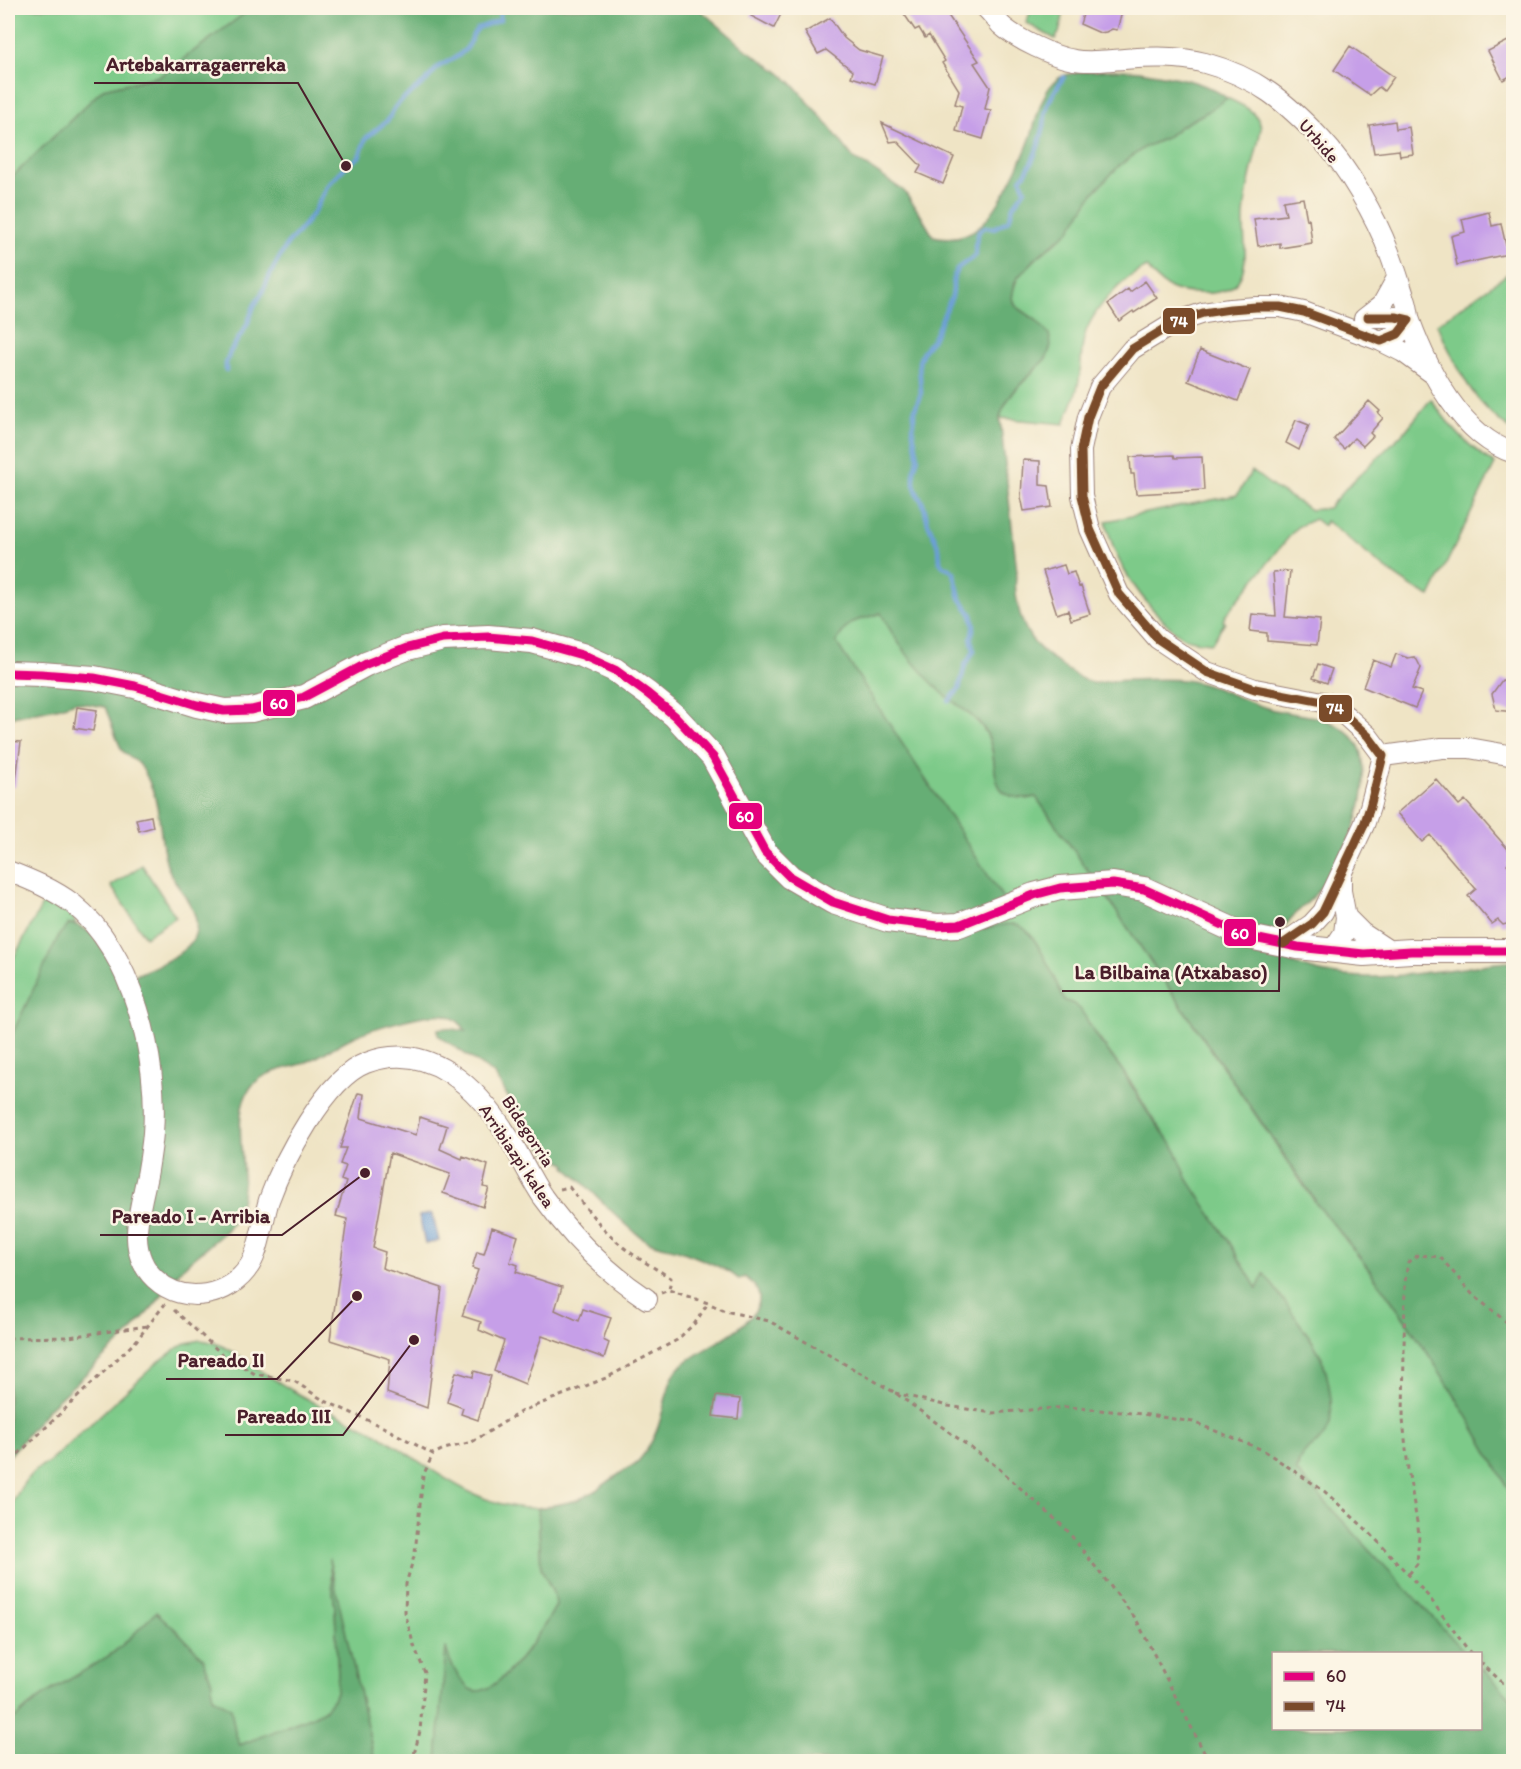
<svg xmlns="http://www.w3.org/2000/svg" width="1521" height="1769" font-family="Itim,sans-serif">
	<rect width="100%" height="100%" fill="#fcf5e5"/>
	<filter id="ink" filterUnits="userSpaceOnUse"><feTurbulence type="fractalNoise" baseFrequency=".0167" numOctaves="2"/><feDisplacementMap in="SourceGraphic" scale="12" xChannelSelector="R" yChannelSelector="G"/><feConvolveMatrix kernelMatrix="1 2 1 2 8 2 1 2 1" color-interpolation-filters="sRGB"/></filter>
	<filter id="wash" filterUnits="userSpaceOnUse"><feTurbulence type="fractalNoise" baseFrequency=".008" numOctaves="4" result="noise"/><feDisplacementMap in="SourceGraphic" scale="24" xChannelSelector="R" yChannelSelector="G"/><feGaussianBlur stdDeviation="1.35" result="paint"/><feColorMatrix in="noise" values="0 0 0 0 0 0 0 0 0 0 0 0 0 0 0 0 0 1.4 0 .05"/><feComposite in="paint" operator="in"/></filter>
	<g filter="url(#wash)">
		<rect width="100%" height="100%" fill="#efe4c5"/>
		<!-- green -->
		<path fill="#7dca89" stroke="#64745a" stroke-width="1.5" d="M 8,8 L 252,8 L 160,76 L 103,89 L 8,181 Z
			M 1032,8 L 1065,8 L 1059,33 L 1055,39 L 1026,23 Z
			M 1227,98 C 1241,105 1258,110 1261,128 C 1256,158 1245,187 1244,218 C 1243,237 1250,264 1238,281 C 1229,293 1210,294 1196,293 C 1173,293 1159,285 1147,267 C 1122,277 1090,313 1084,338 C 1080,355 1082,373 1077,389 C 1074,401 1068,413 1064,424 L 1000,418 C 1007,388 1037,376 1050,349 L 1036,320 L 1015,305 L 1012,293 L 1018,277 L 1037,258 L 1060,239 L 1094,192 L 1119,166 L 1145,147 L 1166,138 L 1181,126 L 1207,112 Z
			M 1513,270 L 1513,431 C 1471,403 1458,368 1437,324 Z
			M 1431,399 C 1450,427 1466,445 1495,464 L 1430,597 C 1392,578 1360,547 1326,521 L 1324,526 L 1315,519 L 1297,527 L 1225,616 L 1223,621 L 1225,622 L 1212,643 C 1203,642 1193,642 1184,638 C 1176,634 1170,627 1163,620 C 1136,593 1113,559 1106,521 L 1237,495 L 1252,471 L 1276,489 L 1311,510 L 1328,508 L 1348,486 L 1406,430 Z
			M 881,613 C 897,645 918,670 944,694 C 957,706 976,716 985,731 C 993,745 994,762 996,777 L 1026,799 L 1036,797 L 1099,886 L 1315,1202 C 1373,1271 1423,1342 1469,1419 C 1484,1445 1500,1472 1513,1499 L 1513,1700 L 1481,1667 L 1480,1654 L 1466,1653 L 1462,1650 L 1297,1472 L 1300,1458 L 1306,1450 L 1319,1441 L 1330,1424 L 1331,1403 L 1326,1372 L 1321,1356 L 1311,1339 L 1264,1275 L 1257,1289 L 1228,1240 L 1201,1202 L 1132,1084 L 1074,1004 L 1065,1001 L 1037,944 L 1028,932 L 1006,924 L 980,930 L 836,642 C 853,615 855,623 881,613 Z
			M 142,865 L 176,917 L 145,937 L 111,886 Z
			M 47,896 L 69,909 L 76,924 L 69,924 L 60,935 L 8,1043 L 8,968 Z
			M 200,1340 C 226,1342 246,1362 267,1375 C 287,1387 306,1400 327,1409 C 343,1417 360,1424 376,1433 C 425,1463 477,1511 538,1508 L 541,1567 C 545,1580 556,1592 556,1605 C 546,1625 500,1696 474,1691 C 460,1688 450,1661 446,1650 L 437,1761 L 375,1761 L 330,1567 L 335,1608 L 338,1675 L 336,1692 L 333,1699 L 324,1710 L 315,1715 L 240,1745 L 235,1733 L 231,1708 L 212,1697 L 212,1683 L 203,1658 L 178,1632 L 156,1612 C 141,1627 128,1642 111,1654 C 77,1679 34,1693 8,1727 L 8,1513 C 17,1493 28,1470 49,1462 L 157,1363 L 183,1344 Z"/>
		<!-- forest -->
		<path fill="#66ae75" stroke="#586650" stroke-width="1.5" d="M 252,8 L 698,8 L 747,50 L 779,72 L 792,83 L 829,126 L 855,160 L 867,166 L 904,191 L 920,214 L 933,236 C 975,246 994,214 1011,181 C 1018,167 1025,154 1030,139 C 1037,120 1040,91 1059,78 C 1072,69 1128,69 1145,72 C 1173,77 1203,80 1227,98 L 1207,112 L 1181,126 L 1166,138 L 1145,147 L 1119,166 L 1094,192 L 1070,230 L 1037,257 L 1018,277 L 1015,282 L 1012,298 L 1015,305 L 1020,310 L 1036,320 L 1049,334 L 1051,345 L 1047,357 C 1030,377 1006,392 1000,418 L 1017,572 C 1012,591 1020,622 1031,638 C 1039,651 1078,680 1093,683 C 1098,684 1105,681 1111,681 C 1135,680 1160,678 1184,680 C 1216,684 1243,702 1274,710 C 1295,715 1317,714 1336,725 C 1348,731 1359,741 1362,755 C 1372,804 1344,861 1313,897 C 1303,908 1285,920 1281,935 C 1279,941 1279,947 1278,953 C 1285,962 1296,964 1306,968 C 1357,985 1411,974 1463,968 C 1479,966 1497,961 1513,962 L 1513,1499 C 1500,1472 1484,1445 1469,1419 C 1423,1342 1373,1270 1315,1202 L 1315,1200 L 1099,886 L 1036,797 C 978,805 1005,759 984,729 C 975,716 959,706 946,696 C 919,672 897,645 881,613 C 855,623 853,615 836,642 L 1012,912 L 983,929 C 993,927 1005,923 1015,924 C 1037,928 1055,983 1065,1001 L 1074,1004 L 1081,1010 L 1099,1040 L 1122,1070 L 1148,1113 L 1175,1148 L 1188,1180 L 1228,1240 L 1257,1289 L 1264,1274 C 1275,1287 1284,1301 1294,1315 C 1303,1329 1315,1342 1321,1358 C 1328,1374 1336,1412 1328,1429 C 1320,1448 1298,1447 1297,1472 L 1466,1653 L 1274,1654 L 1274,1728 L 1480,1728 L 1481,1667 L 1513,1700 L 1513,1761 L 437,1761 L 446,1647 C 448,1659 452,1667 459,1677 C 463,1682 468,1691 476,1691 C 502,1693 546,1626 556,1605 C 556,1592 545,1580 541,1567 L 538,1508 C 552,1505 566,1504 579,1499 C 594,1494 605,1483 618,1475 C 625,1469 635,1466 640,1459 C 648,1450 654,1438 658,1427 C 664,1410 667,1384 677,1370 C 693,1348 796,1315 745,1277 L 739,1280 C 733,1270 691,1255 678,1250 C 667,1247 657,1246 647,1241 C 640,1237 635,1232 629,1227 C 606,1208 588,1185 565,1167 L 567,1166 L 566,1164 L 551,1157 L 544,1150 L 523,1122 L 495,1075 L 438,1035 L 438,1029 L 445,1028 L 466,1031 C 462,1024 454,1017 445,1015 C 428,1012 369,1029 353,1037 C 338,1044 324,1054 309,1061 C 289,1070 265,1069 251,1087 C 227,1119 253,1174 238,1212 C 230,1234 200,1250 184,1267 C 173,1278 165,1291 156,1303 C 148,1313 139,1321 132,1331 L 48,1409 L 8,1458 L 8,1043 L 59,935 L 69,924 C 95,924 109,961 121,981 C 140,973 186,957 194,937 C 205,913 177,890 169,870 C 158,844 163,815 152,789 C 149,781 143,766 136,761 C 131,758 125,755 122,750 C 115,737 111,721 105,707 L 75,702 L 61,707 L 8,718 L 8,181 L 103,89 L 160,76 Z
			M 329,1559 L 375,1761 L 8,1761 L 8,1727 L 13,1720 L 44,1695 L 112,1654 L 128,1640 L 156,1612 L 178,1632 L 203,1658 L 212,1683 L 212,1697 L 231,1708 L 235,1733 L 240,1745 L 315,1715 L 324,1710 L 333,1699 L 336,1692 L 338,1675 L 335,1608 Z"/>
		<!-- water -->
		<path fill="#699ed6" stroke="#5a5e80" stroke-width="1.5" d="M 432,1213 L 439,1241 L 425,1244 L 419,1216 Z"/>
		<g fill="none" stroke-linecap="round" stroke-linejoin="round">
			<!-- stream -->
			<path stroke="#699ed6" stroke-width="4.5" d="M 226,370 L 226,363 L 230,352 L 247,325 L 254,306 L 262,293 L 271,273 L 286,246 L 305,224 L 315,210 L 327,186 L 346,166 L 359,157 L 366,138 L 388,120 L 395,107 L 401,101 L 426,81 L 438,67 L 458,56 L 467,48 L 474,33 L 478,28 L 500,20 L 500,12 L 503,8
				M 949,701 L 959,689 L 965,665 L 974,651 L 971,637 L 974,626 L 972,615 L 960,598 L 954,573 L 950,569 L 943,566 L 940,562 L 939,548 L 928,523 L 923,503 L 918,495 L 914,484 L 914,470 L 918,457 L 913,432 L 914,412 L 921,393 L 919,362 L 923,351 L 933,339 L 952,296 C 954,289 952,282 954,276 C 956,266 969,261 976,255 L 975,246 L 979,231 L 985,227 L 994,228 L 1009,220 L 1013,206 L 1025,190 L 1021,179 C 1032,166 1040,142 1044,126 C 1045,121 1044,116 1046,111 C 1049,98 1057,88 1064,77"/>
		</g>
		<g id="blocks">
			<!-- building -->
			<path fill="#c69fe8" d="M 754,8 L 784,8 L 774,28 L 751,16 Z
				M 900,8 L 943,8 L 979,61 L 974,63 L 990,87 L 985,109 L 991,110 L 983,139 L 956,131 L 962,106 L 955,104 L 959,90 L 942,63 L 945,61 L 929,35 L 925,38 L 919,28 L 915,30 Z
				M 1085,8 L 1118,8 L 1117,11 L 1122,12 L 1117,30 L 1112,29 L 1106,32 L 1100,33 L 1080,24 Z
				M 830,18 L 844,38 L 859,50 L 883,57 L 875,84 L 851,77 L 853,71 L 826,50 L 818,54 L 805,32 Z
				M 1514,38 L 1514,74 L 1503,80 L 1488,51 Z
				M 1350,46 L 1394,77 L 1384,91 L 1379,87 L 1370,95 L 1334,70 Z
				M 1395,121 L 1396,129 L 1409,127 L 1413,154 L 1400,156 L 1399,150 L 1374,153 L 1369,125 Z
				M 882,123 L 954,157 L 943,184 L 917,173 L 921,166 L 897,141 L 890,142 Z
				M 1303,198 L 1307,220 L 1309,219 L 1312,243 L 1280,248 L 1280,243 L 1258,246 L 1254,219 L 1286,215 L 1283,201 Z
				M 1489,212 L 1492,226 L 1501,224 L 1508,254 L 1457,265 L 1451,236 L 1465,232 L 1462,219 Z
				M 1145,281 L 1157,298 L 1134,313 L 1133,311 L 1119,321 L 1108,304 L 1128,289 L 1130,292 Z
				M 1200,350 L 1250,370 L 1238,401 L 1188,381 Z
				M 1369,401 L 1380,411 L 1378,413 L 1383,418 L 1370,433 L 1373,436 L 1363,446 L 1354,438 L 1344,449 L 1334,439 Z
				M 1296,420 L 1309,425 L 1299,450 L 1286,443 Z
				M 1174,455 L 1175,458 L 1202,457 L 1204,490 L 1136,494 L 1134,474 L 1131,474 L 1130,457 Z
				M 1023,460 L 1040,461 L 1040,485 L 1049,486 L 1052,507 L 1024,511 L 1021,497 Z
				M 1064,565 L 1067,574 L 1074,572 L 1079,587 L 1081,586 L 1090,614 L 1071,620 L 1068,610 L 1057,614 L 1043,571 Z
				M 1290,571 L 1285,617 L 1320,620 L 1317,645 L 1267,641 L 1267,633 L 1250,631 L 1252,614 L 1276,616 L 1273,572 Z
				M 1396,654 L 1408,658 L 1413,657 L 1417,660 L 1421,668 L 1412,689 L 1422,692 L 1415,708 L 1363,687 L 1373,660 L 1391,667 Z
				M 1318,664 L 1332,669 L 1327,683 L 1313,678 Z
				M 1502,680 L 1514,682 L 1514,712 L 1496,710 L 1492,694 Z
				M 77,707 L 97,710 L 93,731 L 74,728 Z
				M 8,741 L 21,742 L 15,787 L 8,787 Z
				M 1436,779 L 1459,805 L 1465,800 L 1514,856 L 1514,858 L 1507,864 L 1514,871 L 1514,922 L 1503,925 L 1498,920 L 1492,924 L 1468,896 L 1476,889 L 1430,835 L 1422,842 L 1397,813 Z
				M 151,816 L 153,827 L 139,831 L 136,819 Z
				M 358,1093 L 364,1094 L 361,1118 L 416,1135 L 420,1117 L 447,1126 L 440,1149 L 462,1159 L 463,1156 L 488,1165 L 483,1187 L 489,1188 L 483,1207 L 443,1193 L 450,1174 L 390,1153 L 373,1248 L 385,1252 L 382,1268 L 442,1288 L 427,1408 L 387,1393 L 390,1359 L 330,1340 L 347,1219 L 336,1216 L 346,1182 L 341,1180 L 346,1166 L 340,1164 L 346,1148 L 340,1148 Z
				M 492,1227 L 518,1236 L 510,1262 L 518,1265 L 516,1272 L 562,1287 L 555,1310 L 579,1321 L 583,1309 L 611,1318 L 603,1340 L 609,1343 L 604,1358 L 542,1336 L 525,1384 L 494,1371 L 504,1341 L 479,1330 L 481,1322 L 462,1316 L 478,1270 L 472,1268 L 477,1252 L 484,1254 Z
				M 474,1371 L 491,1376 L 478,1420 L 461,1414 L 463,1408 L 447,1402 L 456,1372 L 473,1377 Z
				M 716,1396 L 740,1399 L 738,1419 L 713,1416 Z"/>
		</g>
	</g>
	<g filter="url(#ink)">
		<use href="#blocks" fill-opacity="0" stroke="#9c8278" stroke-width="1.5"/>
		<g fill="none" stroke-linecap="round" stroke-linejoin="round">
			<defs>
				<path id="minor" d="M 986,8 C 991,13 996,19 1001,25 C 1016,39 1054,57 1074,60 C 1090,63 1108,60 1124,59 C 1151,57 1179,56 1205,63 C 1257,77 1286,102 1321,139 C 1347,166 1376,217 1389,252 C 1395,267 1400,284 1405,299 C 1408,306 1408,314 1410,321 C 1428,370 1461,436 1514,453
					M 1364,319 L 1382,305 L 1397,278
					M 1381,341 L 1403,352 L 1432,373
					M 1383,756 L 1442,748 L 1469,748 L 1514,756
					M 8,871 C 31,880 53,889 73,904 C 133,952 159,1059 153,1133 C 152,1145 150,1158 148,1170 C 142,1206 123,1249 155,1279 C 184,1306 230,1297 250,1265 C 260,1249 263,1219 269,1200 C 283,1161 326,1078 366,1063 C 429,1039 478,1088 509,1138 C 521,1157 530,1178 543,1197 C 571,1236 606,1272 647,1299
					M 1346,917 L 1362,933 L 1391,952
					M 1283,944 L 1312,924 L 1323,912 L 1364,825 L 1370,807 L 1383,756 L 1368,736 L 1346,716 L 1328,703 L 1255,689 L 1207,672 L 1158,639 L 1119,594 L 1090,529 L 1082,496 L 1081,450 L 1088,417 L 1100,387 L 1132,349 L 1176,322 L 1203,313 L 1230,309 L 1256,307 L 1280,307 L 1304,312 L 1381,341 L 1398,334 L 1409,320 L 1396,317 L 1368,317
					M 1332,951 L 1344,933 L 1346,917 L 1341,891 L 1341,875"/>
				<path id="tertiary" d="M 8,673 L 41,674 L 94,678 L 135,686 L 197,705 L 224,711 L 251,710 L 304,697 L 366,664 L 407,648 L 443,639 L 488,637 L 532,641 L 582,655 L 615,670 L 648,694 L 675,716 L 713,757 L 765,852 L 790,877 L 833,902 L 888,920 L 937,926 L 959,925 L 1034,895 L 1060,888 L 1113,884 L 1144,889 L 1249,937 L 1298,947 L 1364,954 L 1411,951 L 1514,951"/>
			</defs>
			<!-- minor casing -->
			<use href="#minor" stroke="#9c8278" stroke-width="22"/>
			<!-- tertiary casing -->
			<use href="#tertiary" stroke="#9c8278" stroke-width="26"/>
			<!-- path -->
			<path stroke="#9c8278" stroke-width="3" stroke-dasharray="4.5 4.5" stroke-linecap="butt" d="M 560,1189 L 569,1187 C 586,1208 602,1229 623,1247 C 638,1259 655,1268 671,1278 L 669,1290
				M 661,1293 L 669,1290 L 708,1303 L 725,1311 L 769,1321 L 894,1392 L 996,1466 L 1066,1529 L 1136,1619 L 1209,1762
				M 174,1310 L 223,1355 L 255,1374 L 294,1381 L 323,1400 L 385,1428 L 433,1454 L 444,1449 L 472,1442 L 522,1411 L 606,1378 L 677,1340 L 695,1323 L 708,1303
				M 8,1338 L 69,1337 L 147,1326
				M 895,1393 L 948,1406 L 992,1413 L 1068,1407 L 1142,1414 L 1193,1422 L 1263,1450 L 1324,1491 L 1369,1532 L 1429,1597 L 1471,1654
				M 8,1469 L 16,1456 L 136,1341 L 165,1304
				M 1409,1574 L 1417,1564 L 1419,1534 L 1408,1469 L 1403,1419 L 1405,1282 L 1408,1262 L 1418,1255 L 1440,1257 L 1473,1295 L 1514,1328
				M 1480,1662 L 1514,1693
				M 412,1762 L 420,1731 L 425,1673 L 413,1643 L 405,1612 L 406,1584 L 415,1553 L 423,1476 L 433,1454"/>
			<!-- minor -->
			<use href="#minor" stroke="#fff" stroke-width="20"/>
			<!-- tertiary -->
			<use href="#tertiary" stroke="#fff" stroke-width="24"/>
			<defs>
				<path id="bus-1" d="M 8,673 L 41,674 L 94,678 L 135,686 L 197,705 L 224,711 L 251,710 L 304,697 L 366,664 L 407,648 L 443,639 L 488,637 L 532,641 L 582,655 L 615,670 L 648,694 L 675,716 L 713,757 L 765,852 L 790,877 L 833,902 L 888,920 L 937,926 L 959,925 L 1034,895 L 1060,888 L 1113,884 L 1144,889 L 1249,937 L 1298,947 L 1364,954 L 1411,951 L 1514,951"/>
				<path id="bus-2" d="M 1283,944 L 1312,924 L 1323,912 L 1364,825 L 1370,807 L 1383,756 L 1368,736 L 1346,716 L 1328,703 L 1255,689 L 1207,672 L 1158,639 L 1119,594 L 1090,529 L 1082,496 L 1081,450 L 1088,417 L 1100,387 L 1132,349 L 1176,322 L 1203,313 L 1230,309 L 1256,307 L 1280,307 L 1304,312 L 1381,341 L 1398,334 L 1409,320 L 1396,317 L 1368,317"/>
			</defs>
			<!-- bus-1 casing -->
			<use href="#bus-1" stroke="#fcf5e5" stroke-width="14"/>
			<!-- bus-2 casing -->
			<use href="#bus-2" stroke="#fcf5e5" stroke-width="14"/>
			<!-- bus-1 -->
			<use href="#bus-1" stroke="#e5007d" stroke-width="9"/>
			<!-- bus-2 -->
			<use href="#bus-2" stroke="#7a4b2a" stroke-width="9"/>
		</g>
	</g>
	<g text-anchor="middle" stroke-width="5" stroke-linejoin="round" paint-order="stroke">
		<!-- street labels -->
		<g font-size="18" fill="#4a1f2b" stroke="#fcf5e5">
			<text transform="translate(1319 141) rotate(49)" y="6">Urbide</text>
			<text transform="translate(528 1131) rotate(57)" y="6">Bidegorria</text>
			<text transform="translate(517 1156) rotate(56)" y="6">Arribiazpi kalea</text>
		</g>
	</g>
	<!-- callouts -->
	<path fill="none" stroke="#4a1f2b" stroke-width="2" d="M346 166L298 83H94M1280 922L1279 991H1062M365 1173L282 1235H100M357 1296L277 1379H166M414 1340L343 1435H225"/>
	<g fill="#4a1f2b" stroke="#fcf5e5" stroke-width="2">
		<circle cx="346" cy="166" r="6"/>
		<circle cx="1280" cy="922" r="6"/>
		<circle cx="365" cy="1173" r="6"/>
		<circle cx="357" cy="1296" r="6"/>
		<circle cx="414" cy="1340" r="6"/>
	</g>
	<g font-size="20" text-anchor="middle" font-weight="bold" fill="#4a1f2b" stroke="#fcf5e5" stroke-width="5" stroke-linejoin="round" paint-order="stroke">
		<text x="196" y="71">Artebakarragaerreka</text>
		<text x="1171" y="979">La Bilbaina (Atxabaso)</text>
		<text x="191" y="1223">Pareado I - Arribia</text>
		<text x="221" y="1367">Pareado II</text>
		<text x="284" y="1423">Pareado III</text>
	</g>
	<g stroke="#fcf5e5" stroke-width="2">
		<rect x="1162" y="307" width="34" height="28" rx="6" fill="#7a4b2a"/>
		<rect x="262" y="689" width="34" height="28" rx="6" fill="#e5007d"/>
		<rect x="1318" y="694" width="35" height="29" rx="6" fill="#7a4b2a"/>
		<rect x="728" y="802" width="35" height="28" rx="6" fill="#e5007d"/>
		<rect x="1223" y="918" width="34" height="29" rx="6" fill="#e5007d"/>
	</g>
	<g font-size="16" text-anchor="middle" font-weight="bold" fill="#fff">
		<text x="1179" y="327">74</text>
		<text x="279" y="709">60</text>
		<text x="1335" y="714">74</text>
		<text x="745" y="822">60</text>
		<text x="1240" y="939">60</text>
	</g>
	<!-- margin -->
	<rect width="1521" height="1769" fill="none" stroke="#fcf5e5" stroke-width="30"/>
	<!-- legend -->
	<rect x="1272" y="1652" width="210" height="78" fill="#fcf5e5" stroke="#b59f9b" stroke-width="1.5"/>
	<rect x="1284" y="1672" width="30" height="9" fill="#e5007d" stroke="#b59f9b" stroke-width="1.5"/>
	<text x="1326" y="1682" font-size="18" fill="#4a1f2b">60</text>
	<rect x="1284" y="1702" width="30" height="9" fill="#7a4b2a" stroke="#b59f9b" stroke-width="1.5"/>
	<text x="1326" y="1712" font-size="18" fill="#4a1f2b">74</text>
</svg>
